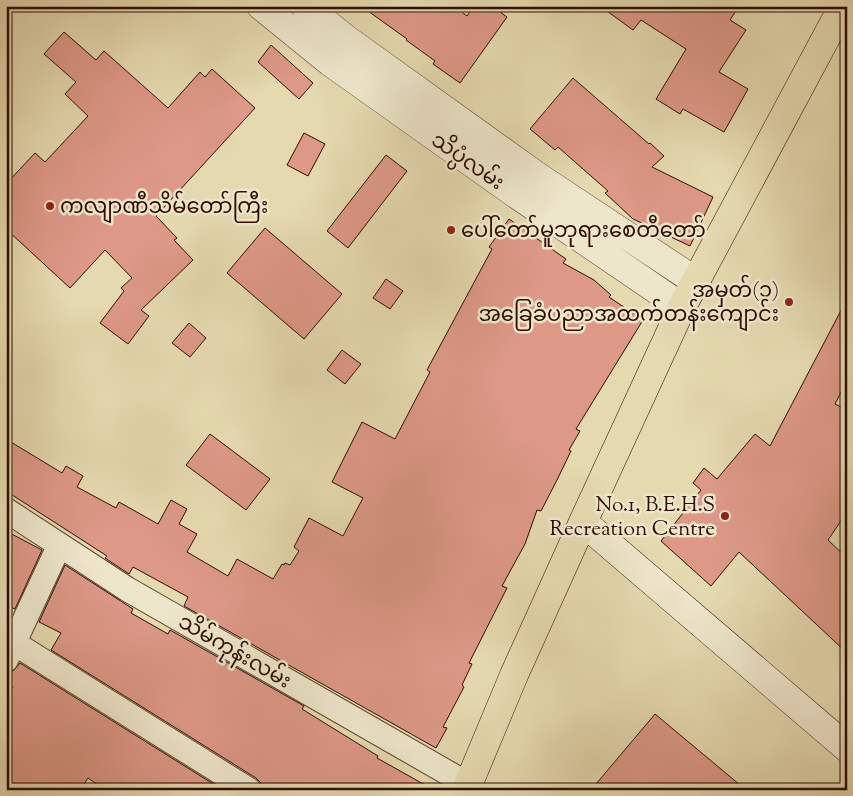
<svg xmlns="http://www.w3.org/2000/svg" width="853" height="796" font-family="'Sorts Mill Goudy','Noto Sans Myanmar',serif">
	<rect width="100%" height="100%" fill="#e5d9af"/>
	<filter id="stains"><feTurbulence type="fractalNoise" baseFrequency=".004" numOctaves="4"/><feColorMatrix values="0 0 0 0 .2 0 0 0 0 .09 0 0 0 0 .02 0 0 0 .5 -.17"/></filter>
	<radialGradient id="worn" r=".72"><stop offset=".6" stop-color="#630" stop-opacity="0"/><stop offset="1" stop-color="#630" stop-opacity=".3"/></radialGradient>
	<!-- building -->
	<path fill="#dd9887" stroke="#2c0d00" d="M 361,6 L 454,6 L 467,16 L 474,6 L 492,6 L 507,17 L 460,83 L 433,64 L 435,61 L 406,40 L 407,39 Z
		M 600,6 L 739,6 L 730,20 L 746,30 L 719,72 L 748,89 L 724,132 L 683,109 L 680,114 L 656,99 L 686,49 L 641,20 L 633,30 Z
		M 64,32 L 96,60 L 104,51 L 168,108 L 200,72 L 205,77 L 212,69 L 255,108 L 156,216 L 177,238 L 174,240 L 193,260 L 141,310 L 149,316 L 128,344 L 100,323 L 124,291 L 121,288 L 132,278 L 105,250 L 70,288 L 6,229 L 6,184 L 35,153 L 45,162 L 88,116 L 65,94 L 76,82 L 44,54 Z
		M 271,45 L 313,83 L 299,99 L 258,62 Z
		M 573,78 L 649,144 L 650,143 L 664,156 L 652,167 L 713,197 L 690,246 L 633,219 L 605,193 L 608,191 L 558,147 L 555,150 L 530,129 Z
		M 304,133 L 325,144 L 308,176 L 287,165 Z
		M 386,155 L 407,171 L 348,248 L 327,231 Z
		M 509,219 L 566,259 L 563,263 L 594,280 L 611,295 L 609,297 L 643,320 L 576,429 L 580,431 L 569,450 L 571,451 L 557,480 L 541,511 L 537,510 L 525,544 L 502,586 L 507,588 L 469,663 L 472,664 L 462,685 L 464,687 L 443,727 L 447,728 L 436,748 L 184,606 L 188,597 L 133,567 L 129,574 L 105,558 L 107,556 L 6,491 L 6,439 L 62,473 L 66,466 L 83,476 L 77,487 L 116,508 L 119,502 L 158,524 L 171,500 L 187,509 L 179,524 L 197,534 L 187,552 L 228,576 L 237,559 L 273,579 L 282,564 L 284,565 L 285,563 L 290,565 L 299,551 L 294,547 L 309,518 L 343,536 L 363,498 L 332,482 L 362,422 L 395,439 L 430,372 L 427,370 L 492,249 L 489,247 Z
		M 265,228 L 342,294 L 304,339 L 227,273 Z
		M 386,279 L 403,291 L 390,309 L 373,298 Z
		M 847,299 L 847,381 L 835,404 L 847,410 L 847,512 L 828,540 L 847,558 L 847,653 L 739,552 L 711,586 L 661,541 L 701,490 L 693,483 L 704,468 L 717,479 L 755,434 L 770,446 Z
		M 189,323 L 206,338 L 190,357 L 172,343 Z
		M 342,350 L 361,364 L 345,384 L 327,370 Z
		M 210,434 L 270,479 L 246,510 L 186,465 Z
		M 6,531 L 42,550 L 15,609 L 6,605 Z
		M 65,565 L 133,609 L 131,613 L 168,634 L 170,630 L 304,706 L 302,709 L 378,756 L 377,758 L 434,790 L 263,790 L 261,783 L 256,778 L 51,650 L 61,633 L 39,622 Z
		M 20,663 L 223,790 L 105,790 L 88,778 L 80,790 L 6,790 L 6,698 L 13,687 L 6,683 L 6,679 Z
		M 655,714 L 746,790 L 591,790 Z"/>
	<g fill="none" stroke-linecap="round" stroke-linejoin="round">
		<defs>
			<path id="minor" d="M 6,510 L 127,589 L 469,785
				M 14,643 L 249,790
				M 6,660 L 59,546"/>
			<path id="tertiary" d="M 261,6 L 330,62 L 513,192 L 682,307
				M 305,6 L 346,39 L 537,176 L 697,282"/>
			<path id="secondary" d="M 583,522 L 847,748"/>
			<path id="primary" d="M 466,790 L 514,675 L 583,522 L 682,307 L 843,6"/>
		</defs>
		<!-- minor casing -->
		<use href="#minor" stroke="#5a402c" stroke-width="26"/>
		<!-- tertiary casing -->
		<use href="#tertiary" stroke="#5a402c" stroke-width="29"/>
		<!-- secondary casing -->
		<use href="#secondary" stroke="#2c0d00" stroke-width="29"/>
		<!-- primary casing -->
		<use href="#primary" stroke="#2c0d00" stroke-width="29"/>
		<!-- minor -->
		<use href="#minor" stroke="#eee6cb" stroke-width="24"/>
		<!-- tertiary -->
		<use href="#tertiary" stroke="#eee6cb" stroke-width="28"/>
		<!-- secondary -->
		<use href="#secondary" stroke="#eee6cb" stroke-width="28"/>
		<!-- primary -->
		<use href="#primary" stroke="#e5d9af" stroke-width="28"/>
	</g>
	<!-- markers -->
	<g fill="#8f2418" stroke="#eee6cb" stroke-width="2">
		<circle cx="50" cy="206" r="5"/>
		<circle cx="451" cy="230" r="5"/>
		<circle cx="789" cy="302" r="5"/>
		<circle cx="725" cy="516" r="5"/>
	</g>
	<g text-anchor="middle" stroke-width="5" stroke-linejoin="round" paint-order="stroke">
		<!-- street labels -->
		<g font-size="21" fill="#2c0d00" stroke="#eee6cb">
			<text transform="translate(468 161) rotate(35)" y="7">သိပ္ပံလမ်း</text>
			<text transform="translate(235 651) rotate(30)" y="7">သိမ်ကုန်းလမ်း</text>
		</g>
		<!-- poi labels -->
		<g font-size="21" fill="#2c0d00" stroke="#eee6cb" text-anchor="start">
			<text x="60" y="213">ကလျာဏီသိမ်တော်ကြီး</text>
			<text x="461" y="237">ပေါ်တော်မူဘုရားစေတီတော်</text>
			<text x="779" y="297" text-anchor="end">အမှတ်(၁)<tspan x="779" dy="24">အခြေခံပညာအထက်တန်းကျောင်း</tspan></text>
			<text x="715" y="511" text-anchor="end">No.1, B.E.H.S<tspan x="715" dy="24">Recreation Centre</tspan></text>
		</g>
	</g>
	<!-- margin -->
	<rect width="853" height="796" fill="none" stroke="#e5d9af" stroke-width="25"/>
	<rect x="8" y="8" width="838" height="781" fill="none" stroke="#2c0d00" stroke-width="2.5"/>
	<rect x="12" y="12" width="828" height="771" fill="none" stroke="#2c0d00"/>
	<rect width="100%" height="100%" filter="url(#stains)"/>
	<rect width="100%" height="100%" fill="url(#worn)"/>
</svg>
